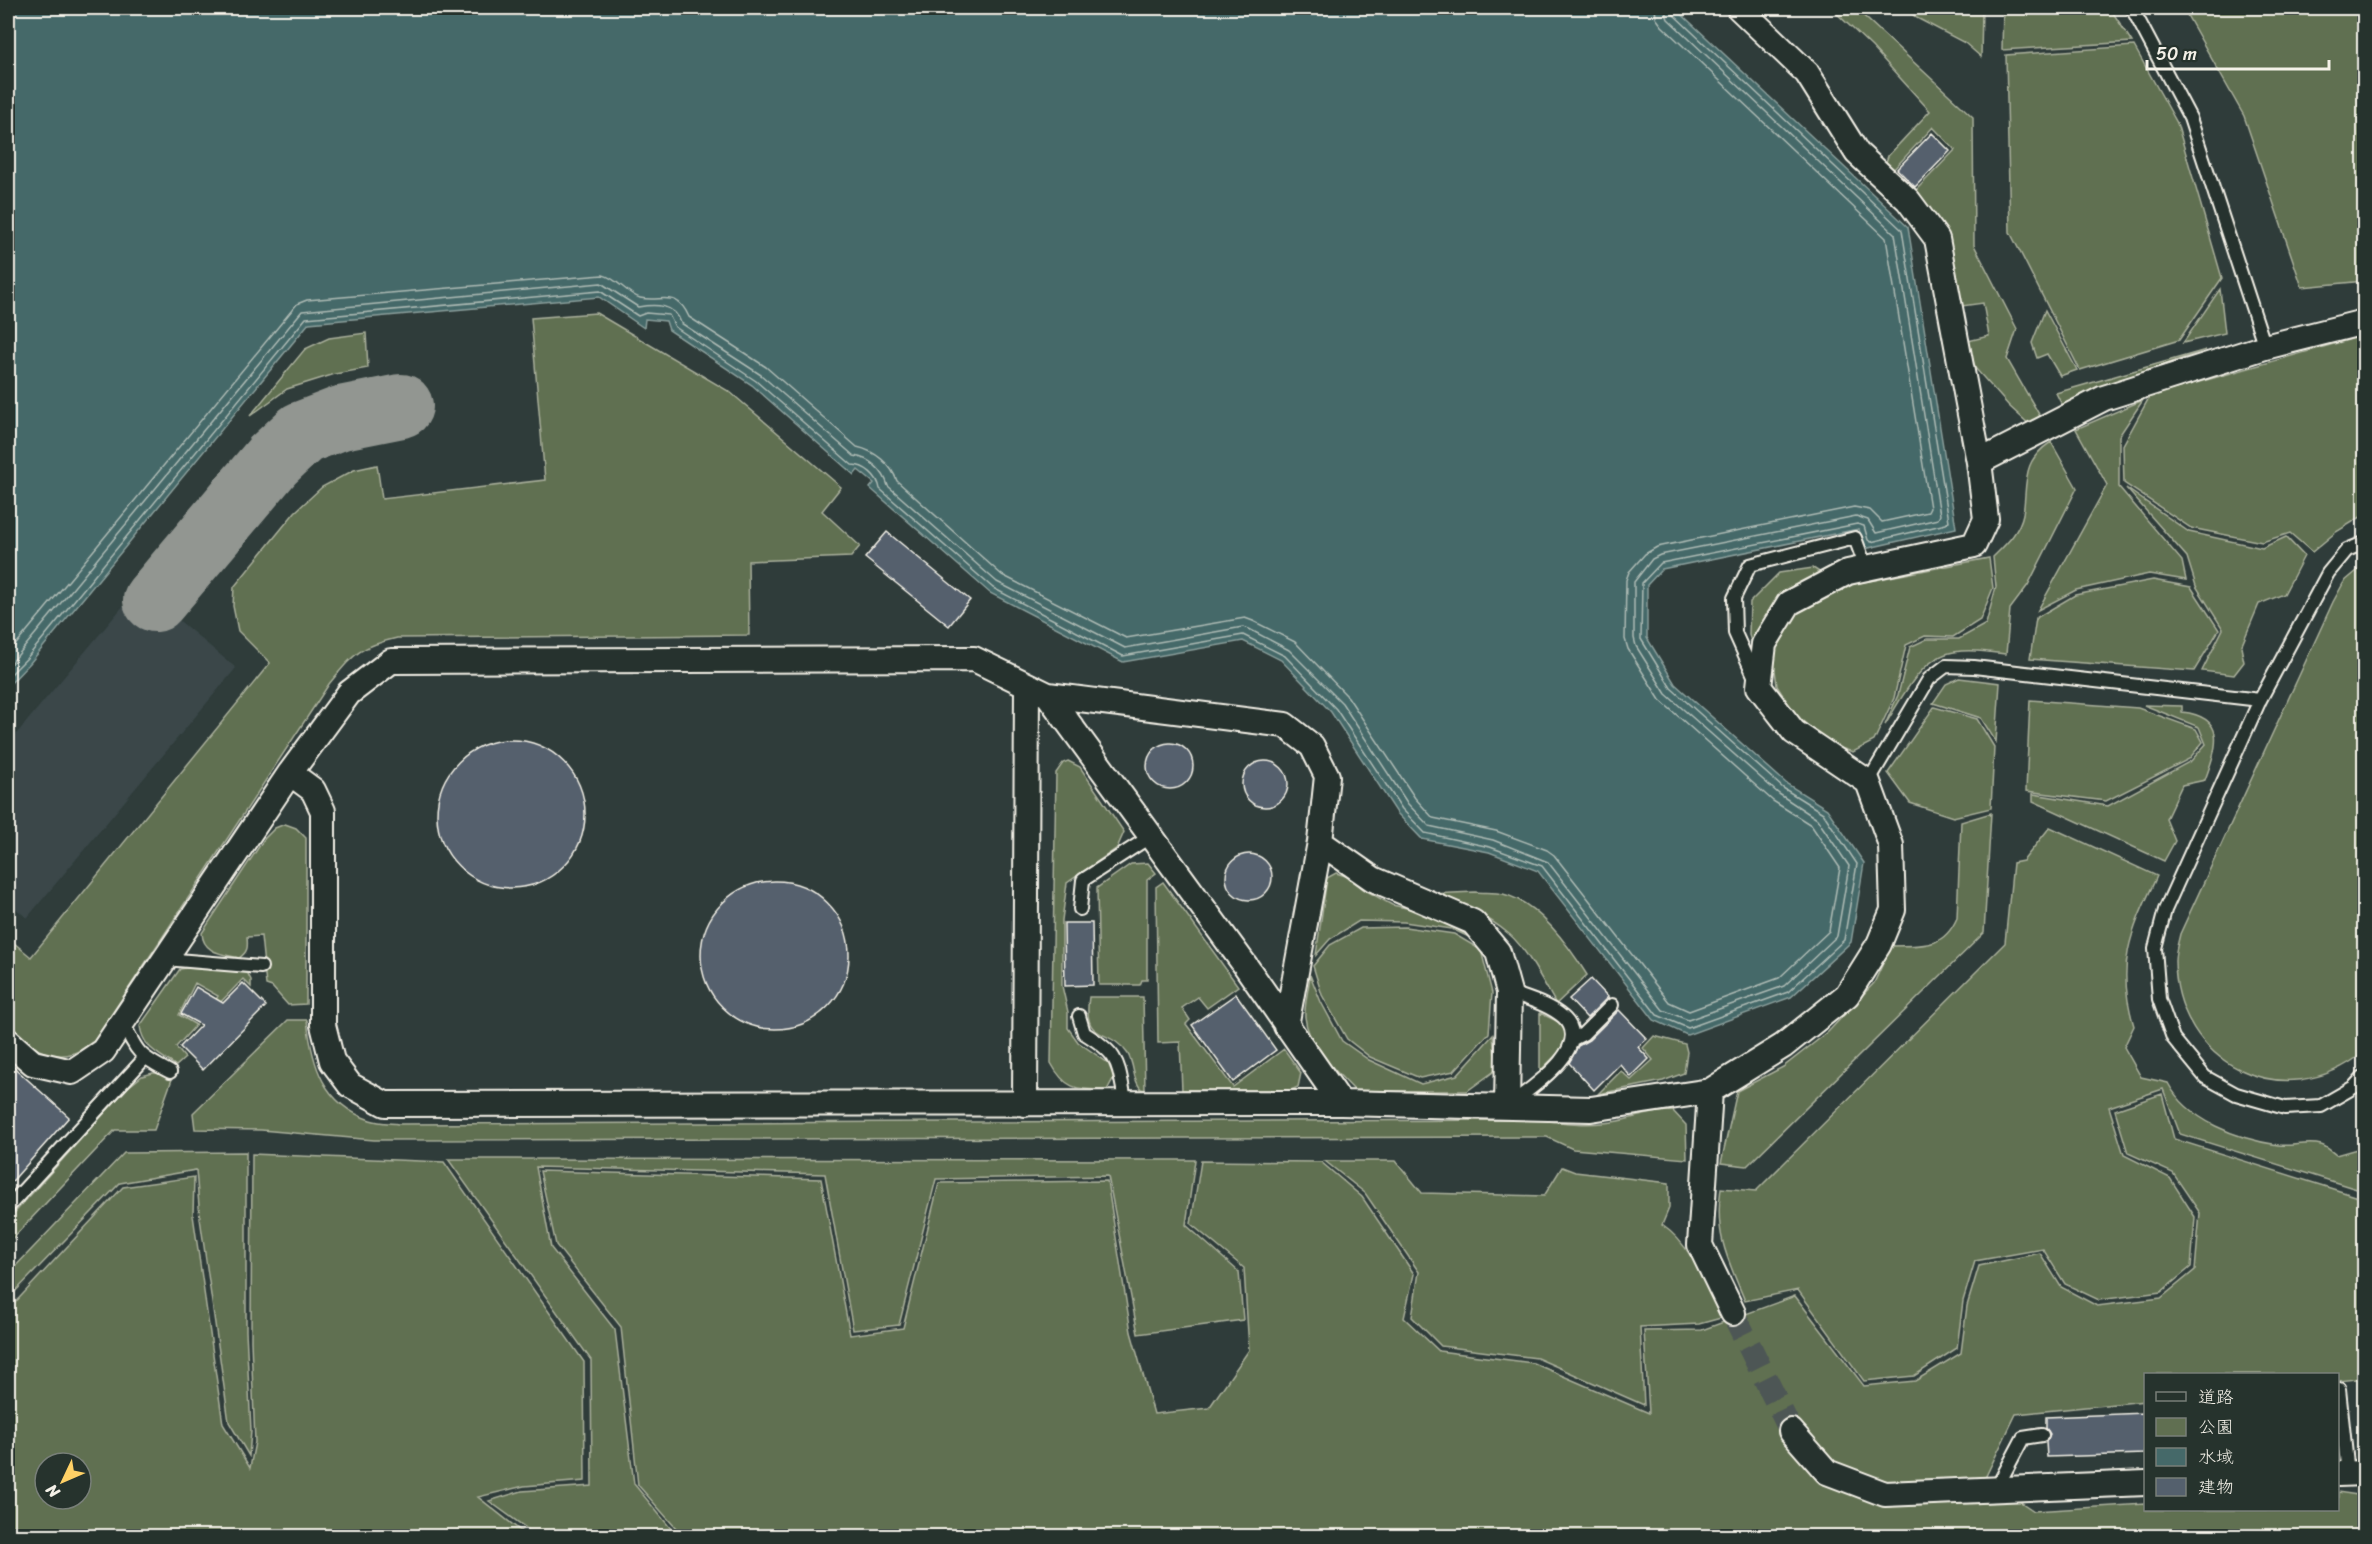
<svg xmlns="http://www.w3.org/2000/svg" width="2372" height="1544" font-family="Sriracha,'Klee One',sans-serif">
	<rect width="100%" height="100%" fill="#2f3c3a"/>
	<filter id="ink" filterUnits="userSpaceOnUse"><feTurbulence type="fractalNoise" baseFrequency=".0167" numOctaves="2"/><feDisplacementMap in="SourceGraphic" scale="12" xChannelSelector="R" yChannelSelector="G"/><feConvolveMatrix kernelMatrix="1 2 1 2 8 2 1 2 1" color-interpolation-filters="sRGB"/></filter>
	<g filter="url(#ink)">
		<!-- built -->
		<path fill="#3a4749" d="M 139,587 L 236,668 L 27,918 L 8,902 L 8,744 Z"/>
		<!-- green -->
		<path fill="#606f51" stroke="#aab09c" stroke-width="1.5" fill-rule="evenodd" d="M 1831,8 L 1855,8 L 1973,117 L 1974,245 L 2017,329 L 2007,359 L 2040,416 L 2030,425 L 2009,406 L 1975,368 L 1968,341 L 1989,336 L 1983,303 L 1962,306 L 1949,244 L 1933,215 L 1916,190 L 1955,150 L 1933,127 L 1893,170 L 1886,162 L 1888,156 L 1930,111 L 1872,47 Z
			M 1905,8 L 1982,8 L 1981,57 L 1965,43 L 1917,18 Z
			M 2003,8 L 2110,8 L 2132,42 L 2002,50 Z
			M 2183,8 L 2364,8 L 2364,281 L 2302,287 L 2244,116 Z
			M 2134,46 L 2177,123 L 2222,278 L 2179,340 L 2080,370 L 2010,232 L 2006,55 Z
			M 2220,289 L 2225,333 L 2183,343 Z
			M 2045,310 L 2077,370 L 2060,376 L 2047,354 L 2037,358 L 2032,343 Z
			M 596,313 L 730,392 L 841,487 L 822,511 L 860,546 L 851,557 L 748,561 L 749,635 L 397,638 C 358,647 354,654 329,684 L 94,1041 C 87,1045 81,1051 74,1053 C 49,1062 25,1043 8,1027 L 8,938 L 31,957 L 270,663 L 238,631 L 233,606 L 234,587 L 295,512 L 322,487 L 354,470 L 377,465 L 382,499 L 545,480 L 531,318 Z
			M 366,333 L 368,368 L 335,374 L 287,389 L 250,416 L 305,349 L 329,338 Z
			M 2364,337 L 2364,515 L 2336,532 L 2312,552 L 2290,533 L 2262,542 L 2191,528 L 2124,483 L 2123,445 L 2150,396 L 2355,338 Z
			M 2206,350 L 2102,387 L 2062,405 L 2056,393 Z
			M 2143,400 L 2119,436 L 2119,487 L 2182,561 L 2186,580 L 2149,574 L 2076,590 L 2038,610 L 2107,485 L 2076,429 Z
			M 2051,442 L 2077,488 L 2028,585 L 2010,609 L 2006,654 C 1989,652 1971,649 1954,652 C 1921,657 1901,699 1885,725 L 1898,695 L 1910,647 L 1927,639 L 1959,639 L 1986,624 L 1996,587 L 1993,557 C 2005,545 2019,533 2023,514 C 2028,484 2020,462 2051,442 Z
			M 2126,488 L 2189,532 L 2262,548 L 2286,537 L 2304,556 L 2284,594 L 2259,604 L 2241,647 L 2244,662 L 2234,675 L 2202,671 L 2223,629 L 2196,586 L 2187,557 Z
			M 1989,558 L 1993,588 L 1980,620 L 1953,637 L 1925,636 L 1906,645 L 1894,698 L 1874,741 L 1853,752 L 1828,744 L 1794,713 L 1777,686 L 1773,654 L 1784,626 L 1810,602 L 1848,585 Z
			M 2364,565 L 2364,1052 C 2284,1117 2176,1064 2175,961 C 2175,952 2178,943 2180,934 L 2333,602 L 2344,582 Z
			M 1813,568 L 1821,573 C 1792,594 1761,610 1753,648 L 1749,635 L 1750,602 L 1779,573 Z
			M 2153,580 L 2191,587 L 2219,630 L 2194,671 L 2030,659 L 2036,618 L 2075,595 Z
			M 1959,678 L 2000,683 L 1996,742 L 1981,718 L 1933,703 L 1946,684 Z
			M 2030,700 L 2138,708 L 2196,729 L 2203,742 L 2189,759 L 2106,801 L 2026,791 Z
			M 2144,705 L 2182,706 L 2182,712 C 2228,717 2217,747 2205,780 L 2182,785 L 2166,819 L 2175,841 L 2164,861 L 2033,801 L 2033,794 L 2108,806 L 2191,761 L 2206,744 L 2199,727 Z
			M 1934,707 L 1977,719 L 1994,747 L 1991,808 L 1953,817 L 1910,803 L 1888,773 Z
			M 1068,761 L 1080,767 L 1124,832 L 1117,848 L 1067,883 L 1062,920 L 1062,986 L 1068,1012 L 1068,1028 L 1078,1042 L 1108,1063 L 1114,1077 L 1107,1090 C 1078,1089 1066,1091 1051,1063 L 1056,773 L 1063,763 Z
			M 1991,813 L 1984,933 L 1747,1166 L 1721,1163 L 1737,1091 L 1783,1067 L 1828,1032 L 1874,983 L 1891,946 C 1921,945 1943,950 1957,918 L 1961,822 Z
			M 285,824 L 296,828 L 306,838 L 306,1004 L 288,1005 L 272,987 L 266,985 L 261,936 L 247,937 C 248,947 248,952 239,958 C 222,954 203,953 202,933 L 264,839 L 275,828 Z
			M 2050,827 L 2157,876 C 2131,932 2115,964 2134,1026 L 2124,1047 L 2141,1077 L 2168,1083 C 2188,1121 2238,1139 2278,1145 C 2292,1147 2308,1141 2321,1145 C 2326,1146 2332,1152 2336,1155 L 2364,1147 L 2364,1181 L 2360,1190 L 2180,1134 L 2163,1089 L 2109,1107 L 2124,1155 L 2170,1178 L 2195,1217 L 2191,1267 L 2161,1292 L 2099,1300 L 2065,1284 L 2043,1249 L 1975,1261 L 1963,1301 L 1957,1348 L 1914,1376 L 1864,1381 L 1798,1290 L 1745,1301 C 1728,1260 1714,1234 1721,1188 L 1756,1191 L 2005,943 L 2013,863 L 2023,861 Z
			M 1148,863 L 1156,873 L 1147,880 L 1147,980 L 1142,980 L 1140,985 L 1099,985 L 1097,888 L 1131,864 Z
			M 1336,873 L 1349,877 L 1363,889 L 1392,905 L 1435,914 L 1469,937 L 1452,929 L 1404,922 L 1359,921 L 1330,939 L 1316,955 L 1327,878 Z
			M 1163,882 L 1238,986 L 1207,1008 L 1198,997 L 1182,1008 L 1190,1020 L 1186,1024 L 1233,1087 L 1284,1049 L 1301,1073 L 1298,1087 L 1291,1090 L 1182,1090 L 1180,1042 L 1158,1043 L 1156,887 Z
			M 1475,892 C 1484,893 1495,892 1503,894 C 1538,902 1569,946 1587,975 L 1556,1004 C 1544,983 1526,948 1509,934 C 1485,914 1459,902 1430,894 Z
			M 1405,927 L 1454,934 L 1481,950 L 1492,993 L 1489,1033 L 1454,1071 L 1420,1078 L 1370,1057 L 1347,1039 L 1322,995 L 1313,966 L 1330,945 L 1361,928 Z
			M 187,968 L 247,972 L 251,980 L 251,987 L 243,979 L 206,1017 L 218,996 L 195,983 L 179,1015 L 196,1025 L 176,1047 L 185,1058 L 176,1066 C 160,1054 143,1049 140,1026 L 180,969 Z
			M 1310,975 L 1321,1002 L 1342,1041 L 1369,1060 L 1421,1084 L 1457,1075 L 1493,1035 L 1496,1070 L 1467,1091 L 1355,1091 C 1336,1071 1308,1047 1305,1017 C 1304,1004 1309,988 1310,975 Z
			M 1089,997 L 1143,997 L 1145,1090 L 1141,1089 C 1132,1079 1135,1066 1128,1054 C 1109,1026 1082,1044 1089,997 Z
			M 1540,1013 L 1561,1023 L 1567,1034 L 1560,1051 L 1540,1071 Z
			M 288,1020 L 307,1020 C 312,1065 323,1104 370,1120 C 379,1123 389,1123 398,1124 L 1539,1120 C 1564,1123 1592,1126 1618,1121 C 1639,1117 1650,1111 1673,1111 L 1686,1125 L 1687,1159 L 1573,1149 L 1547,1137 L 374,1140 L 261,1130 L 195,1129 L 193,1113 Z
			M 1654,1036 L 1685,1044 L 1687,1052 L 1684,1073 L 1663,1081 L 1598,1094 L 1621,1071 L 1631,1080 L 1653,1060 L 1643,1048 Z
			M 153,1073 L 162,1073 L 172,1079 L 154,1130 L 115,1130 L 8,1243 L 8,1220 L 127,1088 L 142,1076 Z
			M 2162,1094 L 2174,1139 L 2362,1198 L 2364,1195 L 2364,1378 L 2338,1381 L 2338,1374 L 2146,1374 L 2145,1401 L 2016,1414 L 1985,1478 L 2034,1511 L 2145,1504 L 2146,1510 L 2338,1510 L 2338,1492 L 2364,1496 L 2364,1536 L 683,1536 L 638,1485 L 621,1327 L 556,1245 L 540,1171 L 821,1179 L 850,1335 L 903,1328 L 939,1183 L 1107,1181 L 1131,1332 L 1154,1414 L 1209,1408 L 1249,1350 L 1244,1268 L 1191,1224 L 1201,1161 L 1321,1162 L 1362,1197 L 1414,1274 L 1404,1318 L 1439,1351 L 1533,1363 L 1649,1413 L 1644,1331 L 1702,1330 L 1795,1296 L 1864,1386 L 1915,1381 L 1961,1353 L 1967,1306 L 1979,1266 L 2040,1253 L 2061,1287 L 2097,1306 L 2161,1298 L 2195,1270 L 2200,1213 L 2173,1173 L 2128,1153 L 2115,1110 Z
			M 246,1152 L 246,1331 L 251,1431 L 249,1456 L 229,1422 L 200,1218 L 196,1170 L 120,1183 L 8,1299 L 8,1274 L 124,1153 Z
			M 252,1154 L 444,1162 L 584,1362 L 585,1481 L 524,1486 L 478,1497 L 527,1536 L 8,1536 L 8,1310 L 123,1187 L 194,1177 L 193,1215 L 223,1424 L 250,1468 L 255,1442 L 251,1341 ZM 45,1463 L 81,1463 L 81,1499 L 45,1499 Z
			M 448,1159 L 1195,1160 L 1186,1225 L 1239,1272 L 1243,1320 L 1138,1334 L 1108,1176 L 936,1179 L 899,1325 L 853,1330 L 825,1174 L 536,1167 L 551,1248 L 615,1330 L 634,1484 L 677,1536 L 537,1536 L 489,1501 L 522,1491 L 592,1486 L 591,1360 Z
			M 1325,1161 L 1396,1161 L 1422,1193 L 1544,1196 L 1562,1167 L 1575,1172 L 1669,1183 L 1669,1208 L 1662,1225 C 1693,1246 1705,1285 1721,1318 L 1699,1324 L 1640,1327 L 1644,1405 L 1537,1358 L 1441,1346 L 1412,1317 L 1419,1272 L 1365,1193 Z"/>
		<!-- water -->
		<path fill="#456969" stroke="#8b9f9c" stroke-width="1.5" d="M 8,8 L 1675,8 L 1908,227 L 1956,528 L 1864,549 L 1859,529 L 1662,569 L 1647,585 L 1647,638 L 1675,684 L 1787,784 L 1827,809 L 1864,863 L 1851,942 L 1791,997 L 1687,1035 L 1654,1020 L 1538,871 L 1489,852 L 1422,839 L 1397,813 L 1331,712 L 1281,660 L 1243,641 L 1123,662 L 990,593 L 870,488 L 874,483 L 858,470 L 854,475 L 752,385 L 669,330 L 666,321 L 645,319 L 644,328 L 599,297 L 309,323 L 30,663 L 8,686 Z"/>
		<g fill="none" stroke-linecap="round" stroke-linejoin="round">
			<!-- shore -->
			<path stroke="#aebbb5" stroke-width="1.5" d="M 8,654 L 297,304 L 307,300 L 603,275 C 617,278 628,295 640,298 C 662,303 676,288 689,317 L 766,367 L 857,447 C 875,451 891,464 897,481 L 1002,575 L 1126,638 L 1245,618 L 1253,621 L 1295,642 L 1348,697 L 1415,798 L 1433,818 L 1496,831 L 1547,850 L 1554,855 L 1669,1002 L 1689,1011 L 1779,978 L 1829,931 L 1840,868 L 1811,825 L 1773,801 L 1660,700 L 1628,649 L 1625,639 L 1626,580 L 1629,572 L 1645,554 L 1657,547 L 1854,507 L 1870,510 L 1882,522 L 1928,512 L 1930,508 L 1886,238 L 1662,26 L 1656,18 L 1655,8
				M 8,667 L 302,311 L 601,283 L 638,307 C 656,304 675,304 681,323 L 761,375 L 854,456 C 870,458 884,471 888,486 L 997,582 L 1125,648 L 1243,627 L 1249,629 L 1289,650 L 1342,703 L 1408,804 L 1429,826 L 1493,840 L 1548,862 L 1663,1010 L 1688,1020 L 1784,986 L 1837,936 L 1849,866 L 1817,819 L 1779,794 L 1666,694 L 1636,646 L 1634,638 L 1634,582 L 1652,559 L 1660,555 L 1856,516 L 1868,520 L 1876,533 L 1938,519 L 1940,515 L 1895,234 L 1668,19 L 1664,8
				M 8,677 L 26,659 L 306,318 L 600,291 L 638,316 L 646,313 L 669,315 L 675,327 L 756,381 L 852,465 C 865,465 878,476 880,489 L 993,588 L 1123,656 L 1243,635 L 1285,656 L 1336,709 L 1402,809 L 1425,833 L 1490,847 L 1542,866 L 1657,1015 L 1688,1028 L 1788,992 L 1844,940 L 1857,864 L 1823,813 L 1783,788 L 1671,688 L 1641,639 L 1642,583 L 1661,563 L 1857,524 L 1864,526 L 1868,540 L 1871,542 L 1946,524 L 1949,521 L 1902,230 L 1674,15 L 1671,8"/>
			<!-- taxiway -->
			<path stroke="#929691" stroke-width="64" d="M 155,600 L 273,460 L 302,433 L 341,418 L 401,406"/>
		</g>
		<!-- building -->
		<path fill="#54606d" stroke="#f4f1e8" stroke-width="1.5" d="M 1932,133 L 1950,151 L 1915,187 L 1897,169 Z
			M 887,532 L 970,600 L 949,626 L 865,558 Z
			M437 814a74 74 0 1 1 148 0a74 74 0 1 1-148 0Z
			M1147 766a23 23 0 1 1 46 0a23 23 0 1 1-46 0Z
			M1242 784a23 23 0 1 1 46 0a23 23 0 1 1-46 0Z
			M1226 877a23 23 0 1 1 46 0a23 23 0 1 1-46 0Z
			M701 955a74 74 0 1 1 148 0a74 74 0 1 1-148 0Z
			M 1064,923 L 1092,923 L 1093,985 L 1065,986 Z
			M 1591,979 L 1608,997 L 1587,1018 L 1569,999 Z
			M 243,983 L 266,1006 L 203,1070 L 180,1047 L 201,1025 L 181,1014 L 196,987 L 223,1003 Z
			M 1236,994 L 1276,1050 L 1233,1082 L 1192,1025 Z
			M 1619,1010 L 1647,1039 L 1638,1047 L 1649,1059 L 1631,1077 L 1620,1064 L 1594,1090 L 1569,1063 L 1578,1046 L 1589,1040 Z
			M 8,1062 L 69,1117 L 8,1186 Z
			M 2145,1413 L 2145,1454 L 2047,1457 L 2046,1442 L 2050,1434 L 2046,1428 L 2046,1417 Z"/>
		<g fill="none" stroke-linecap="round" stroke-linejoin="round">
			<!-- street-tunnel -->
			<path stroke="#4d5754" stroke-width="24" stroke-dasharray="24 12" stroke-linecap="butt" d="M 1733,1313 L 1791,1431"/>
			<defs>
				<path id="lane" d="M 2132,8 L 2190,118 L 2265,347
					M 2364,543 L 2347,550 L 2328,573 L 2260,700 L 2165,910 L 2155,948 L 2159,999 L 2173,1038 L 2205,1077 L 2236,1094 L 2285,1108 L 2321,1106 L 2354,1087 L 2364,1076
					M 1756,680 L 1735,633 L 1734,598 L 1750,565 L 1855,538 L 1866,568
					M 1868,782 L 1929,679 L 1946,666 L 1974,667 L 2260,700
					M 1080,909 L 1083,880 L 1151,836
					M 165,959 L 261,967
					M 1509,992 C 1527,999 1548,1004 1563,1017 C 1596,1046 1530,1089 1510,1104
					M 1079,1016 L 1084,1033 C 1122,1056 1117,1063 1126,1104
					M 123,1022 C 137,1053 139,1056 170,1072
					M 1573,1039 L 1583,1034 L 1612,1005
					M 8,1207 L 145,1058
					M 2339,1389 L 2348,1474
					M 1996,1489 L 2023,1438 L 2042,1435"/>
				<path id="street" d="M 1979,462 L 2104,398 L 2265,347 L 2364,322
					M 1048,695 L 1245,965 L 1341,1103
					M 290,773 L 313,790 L 323,811 L 323,1025 L 332,1061 L 350,1085 L 385,1104 L 1341,1103 L 1591,1109 L 1710,1091 L 1783,1046 L 1847,995 L 1879,944 L 1893,910 L 1891,845 L 1868,782 L 1794,732 L 1759,687 L 1764,644 L 1789,603 L 1848,572 L 1974,545 L 1986,519 L 1979,462 L 1937,239 L 1908,200 L 1857,153 L 1807,73 L 1739,8
					M 1320,842 L 1373,879 L 1473,922 L 1498,952 L 1509,992 L 1507,1106
					M 8,1041 L 33,1063 L 72,1072 L 103,1051 L 290,773 L 349,693 L 391,661 L 974,659 L 1048,695 L 1285,725 L 1312,746 L 1327,776 L 1320,842 L 1286,1026
					M 1710,1091 L 1700,1245 L 1733,1313
					M 1025,1104 L 1027,685
					M 1791,1431 L 1827,1472 L 1885,1494 L 2146,1483
					M 2338,1474 L 2364,1473"/>
			</defs>
			<!-- lane casing -->
			<use href="#lane" stroke="#f4f1e8" stroke-width="16"/>
			<!-- street casing -->
			<use href="#street" stroke="#f4f1e8" stroke-width="28"/>
			<!-- lane -->
			<use href="#lane" stroke="#26332d" stroke-width="12"/>
			<!-- street -->
			<use href="#street" stroke="#26332d" stroke-width="24"/>
		</g>
	</g>
	<!-- margin -->
	<rect width="2372" height="1544" fill="none" stroke="#26332d" stroke-width="30"/>
	<rect x="15" y="15" width="2342" height="1514" fill="none" stroke="#f4f1e8" stroke-width="2" filter="url(#ink)"/>
	<!-- legend -->
	<rect x="2144" y="1373" width="195" height="138" fill="#26332d" stroke="#787f78" stroke-width="1.5"/>
	<rect x="2156" y="1392" width="30" height="9" fill="#26332d" stroke="#787f78" stroke-width="1.5"/>
	<text x="2198" y="1403" font-size="18" fill="#f4f1e8">道路</text>
	<rect x="2156" y="1418" width="30" height="18" fill="#606f51" stroke="#787f78" stroke-width="1.5"/>
	<text x="2198" y="1433" font-size="18" fill="#f4f1e8">公園</text>
	<rect x="2156" y="1448" width="30" height="18" fill="#456969" stroke="#787f78" stroke-width="1.5"/>
	<text x="2198" y="1463" font-size="18" fill="#f4f1e8">水域</text>
	<rect x="2156" y="1478" width="30" height="18" fill="#54606d" stroke="#787f78" stroke-width="1.5"/>
	<text x="2198" y="1493" font-size="18" fill="#f4f1e8">建物</text>
	<!-- north arrow -->
	<g transform="translate(63 1481) rotate(226)"><circle r="28" fill="#26332d" stroke="#787f78" stroke-width="1.5"/>
	<path d="M0-4.5L10 22L0 15L-10 22Z" fill="#ffd166"/>
	<text y="-9" font-size="16" font-weight="bold" text-anchor="middle" fill="#f4f1e8">N</text>
	</g>
	<!-- scale -->
	<path d="M2147 60v9h182v-9" fill="none" stroke="#f4f1e8" stroke-width="3"/>
	<text x="2156" y="60" font-size="18" fill="#f4f1e8" stroke="#26332d" stroke-width="4.5" paint-order="stroke">50 m</text>
</svg>
